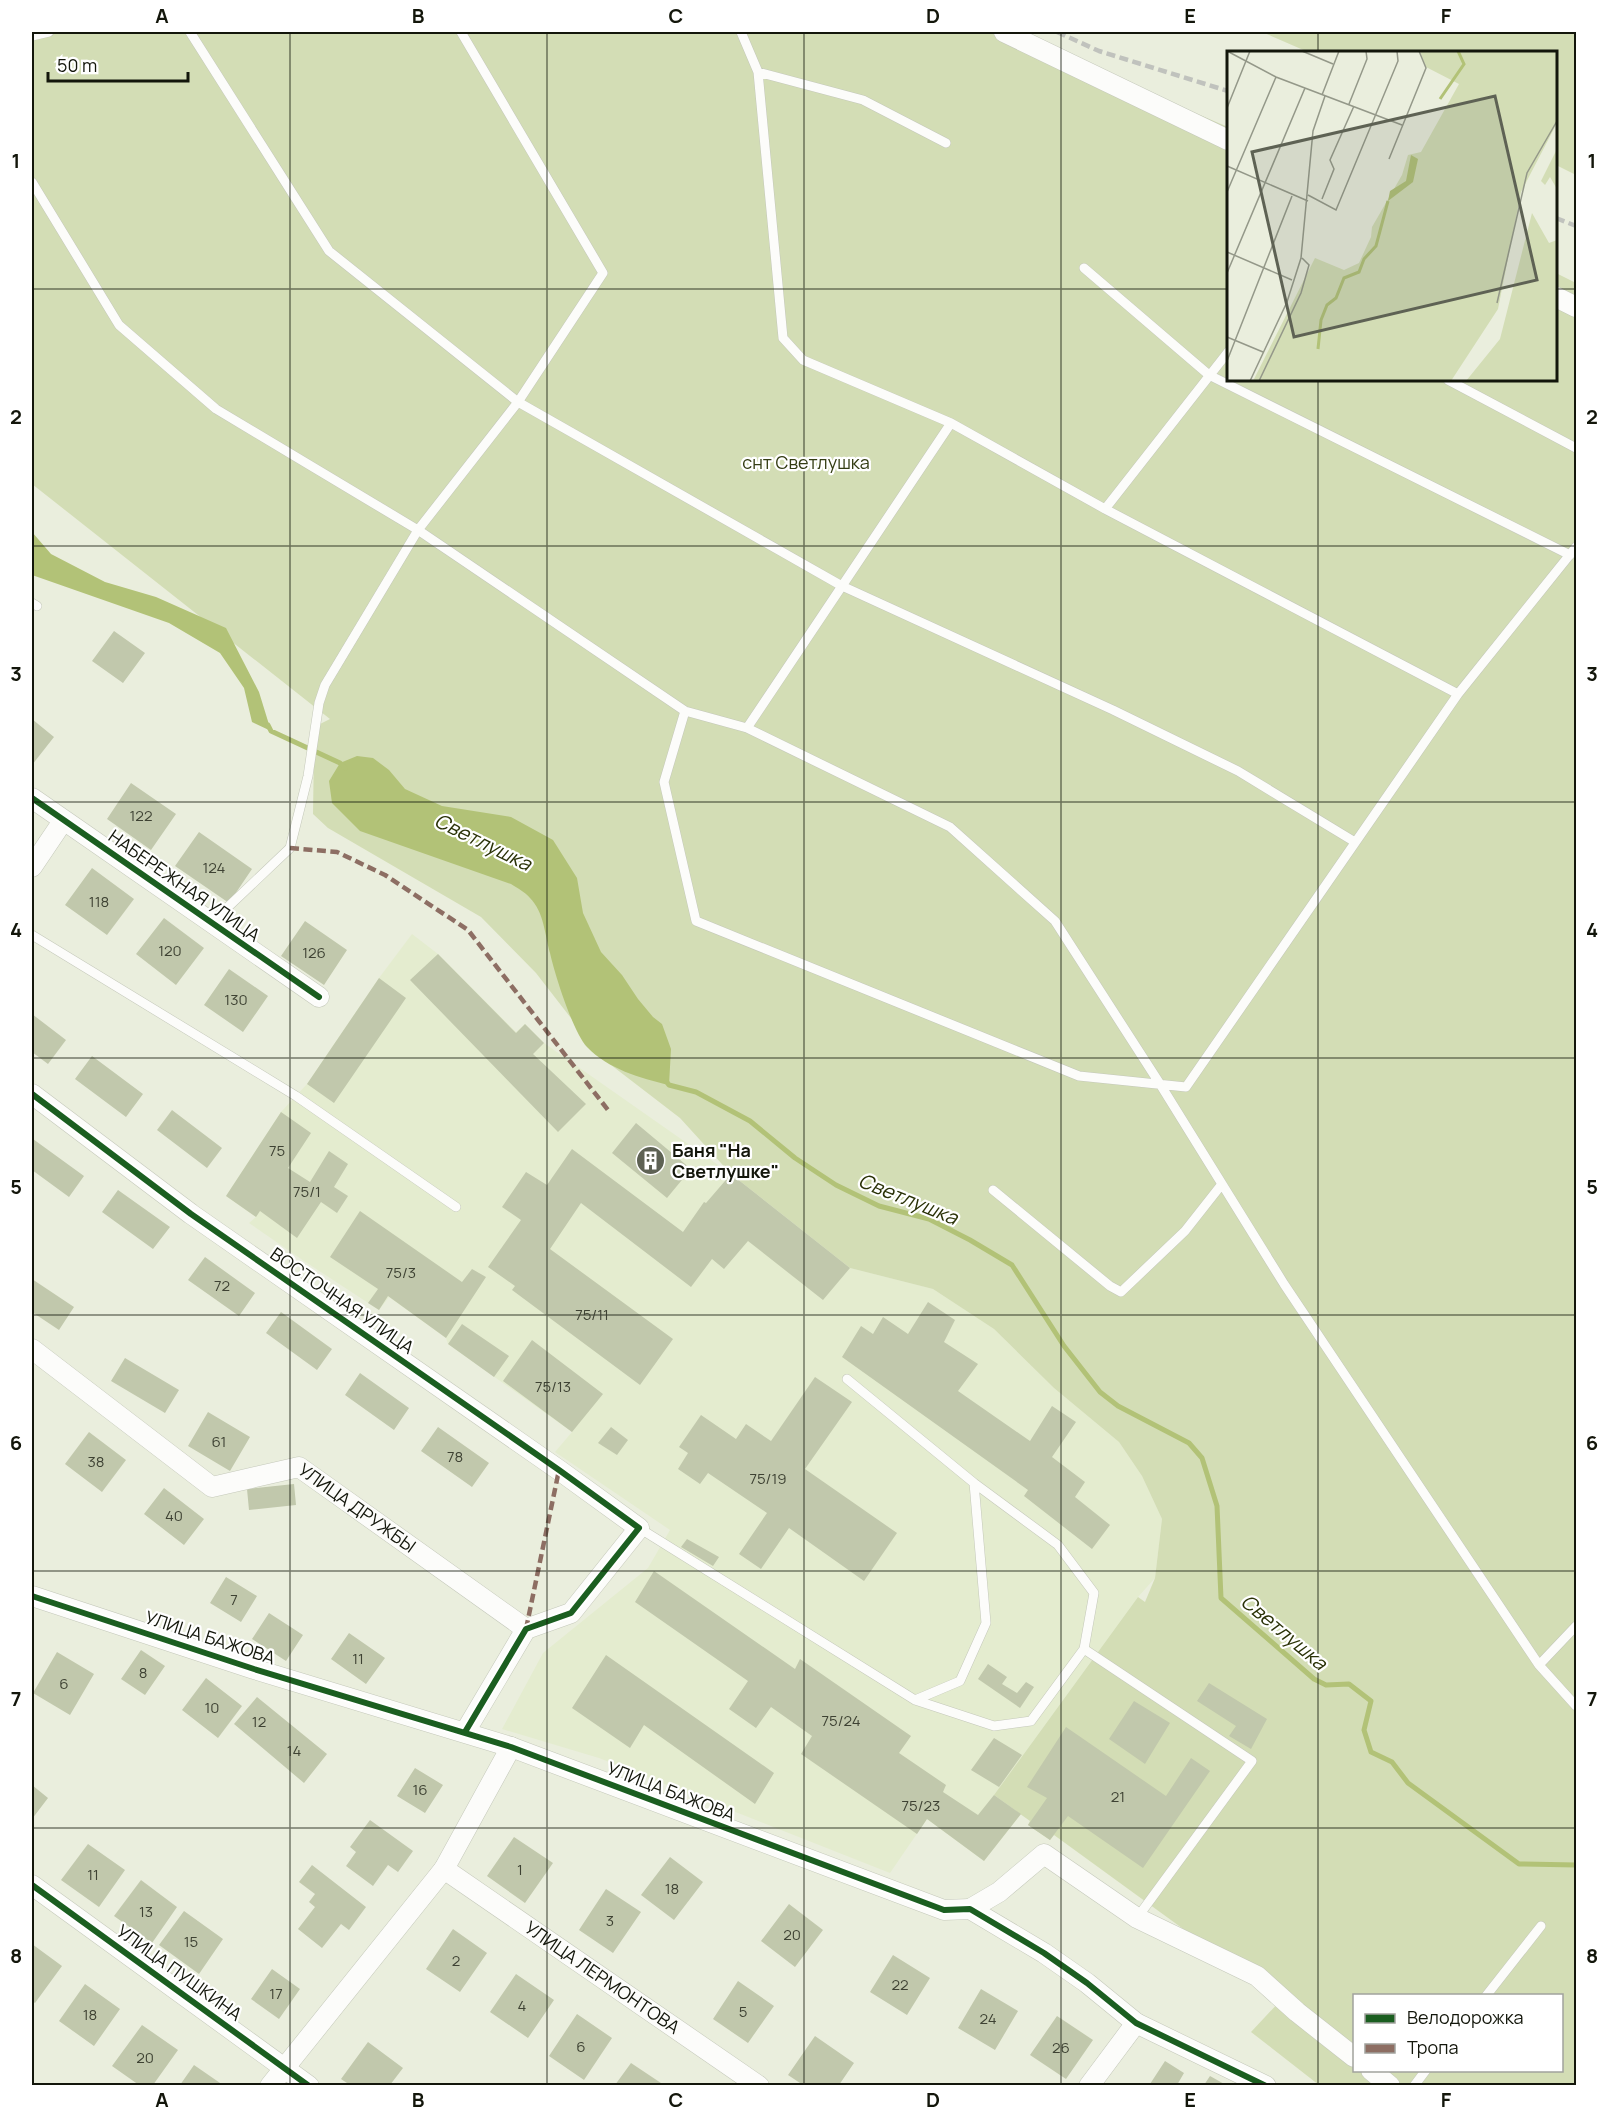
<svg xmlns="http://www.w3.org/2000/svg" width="1608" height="2117" font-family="Manrope,sans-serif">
	<rect width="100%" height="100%" fill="#eaeedd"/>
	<!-- built -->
	<path fill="#e4eccf" d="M 412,934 L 438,954 L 516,1032 L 525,1024 L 544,1043 L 731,1174 L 850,1268 L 933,1289 L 994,1329 L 1054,1388 L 1119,1442 L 1142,1476 L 1162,1519 L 1155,1578 L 1138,1597 L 994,1795 L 1021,1814 L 984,1861 L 927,1819 L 890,1873 L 599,1758 L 502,1729 L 543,1653 L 648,1568 L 670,1530 L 555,1452 L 572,1432 L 448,1344 L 446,1338 L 389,1297 L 379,1310 L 304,1261 L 249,1223 L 256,1217 L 226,1196 L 281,1112 L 307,1084 L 379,978 Z"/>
	<!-- green -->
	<path fill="#d3ddb5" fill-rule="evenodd" d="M 32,32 L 1005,32 L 1228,127 L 1228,380 L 1556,380 L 1556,273 L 1576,283 L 1576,2085 L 1319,2085 L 1251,2032 L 1281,2000 L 1054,1835 L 1050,1840 L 1028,1825 L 1030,1821 L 994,1795 L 1138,1597 L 1145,1602 L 1155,1578 L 1162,1519 L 1142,1476 L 1119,1442 L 1054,1388 L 994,1329 L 933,1289 L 850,1268 L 731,1174 L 680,1118 L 585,1045 L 574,1022 L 536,973 L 481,917 L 328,828 L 313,814 L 314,750 L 318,725 L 330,719 L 32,484 ZM 1354,1996 L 1562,1996 L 1562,2070 L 1354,2070 Z
		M 1262,32 L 1576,32 L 1576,175 L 1556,165 L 1556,52 L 1308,52 Z"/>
	<!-- water -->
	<path fill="#b2c277" d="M 32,532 L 51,554 L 105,582 L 156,597 L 226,628 L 259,692 L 271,731 L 252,722 L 244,688 L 220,653 L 169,623 L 32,575 Z
		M 357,756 L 373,758 L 389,770 L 405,789 L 442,806 L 511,817 L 553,840 L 577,878 L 583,913 L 601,952 L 622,975 L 638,999 L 653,1017 L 662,1024 L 671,1049 L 669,1085 C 640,1078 608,1069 587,1047 C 573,1032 555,975 550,953 C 545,935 544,912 530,898 C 525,892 517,888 511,884 L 360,831 L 332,803 L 329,781 L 340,763 Z"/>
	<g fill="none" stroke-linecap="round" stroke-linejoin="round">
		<!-- stream -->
		<path stroke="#b2c277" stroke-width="5" d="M 268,725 L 271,731 L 340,763 L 345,768
			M 666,1081 L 669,1085 L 696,1092 L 750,1121 L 795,1158 L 836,1185 L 879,1206 L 929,1219 L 970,1240 L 1012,1265 L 1064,1346 L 1100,1392 L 1118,1406 L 1189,1443 L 1202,1458 L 1217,1506 L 1221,1598 L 1314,1679 L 1326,1685 L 1349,1684 L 1371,1701 L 1364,1730 L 1371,1752 L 1392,1762 L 1408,1783 L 1519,1864 L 1576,1865"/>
	</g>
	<!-- building -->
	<path fill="#c1c8ac" d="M 114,631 L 145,653 L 123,683 L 92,661 Z
		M 32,719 L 54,737 L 32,765 Z
		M 131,783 L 176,814 L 151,850 L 107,819 Z
		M 199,832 L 252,869 L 229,903 L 175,866 Z
		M 92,868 L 134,899 L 107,935 L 65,905 Z
		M 164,918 L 204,948 L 176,985 L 136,954 Z
		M 305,921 L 347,950 L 324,985 L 281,956 Z
		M 438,954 L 516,1033 L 525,1024 L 544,1043 L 533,1054 L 586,1104 L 558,1132 L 410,980 Z
		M 229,969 L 268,996 L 243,1032 L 204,1005 Z
		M 379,978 L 406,998 L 334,1103 L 307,1084 Z
		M 32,1014 L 66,1040 L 48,1064 L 32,1052 Z
		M 92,1056 L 143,1094 L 126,1117 L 75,1079 Z
		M 172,1110 L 222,1148 L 207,1168 L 157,1130 Z
		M 281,1112 L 311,1133 L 288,1168 L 310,1182 L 329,1151 L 348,1164 L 334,1187 L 348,1196 L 337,1213 L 321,1202 L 297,1238 L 260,1211 L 256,1217 L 226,1196 Z
		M 636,1123 L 691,1169 L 667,1198 L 612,1153 Z
		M 33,1139 L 84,1176 L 69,1197 L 32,1170 L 32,1142 Z
		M 572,1149 L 683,1232 L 704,1202 L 706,1203 L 731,1174 L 850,1268 L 823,1300 L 748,1241 L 724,1269 L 712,1259 L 691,1287 L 581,1203 L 550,1249 L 673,1339 L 640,1385 L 512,1290 L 515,1286 L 488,1267 L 521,1220 L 502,1207 L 526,1172 L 547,1185 Z
		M 118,1190 L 170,1227 L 153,1249 L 102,1212 Z
		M 360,1211 L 462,1282 L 472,1269 L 486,1277 L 446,1338 L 388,1296 L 379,1310 L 368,1303 L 378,1289 L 330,1257 Z
		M 205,1257 L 255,1293 L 239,1316 L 188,1280 Z
		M 32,1279 L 74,1307 L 59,1330 L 32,1312 Z
		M 928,1302 L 955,1320 L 944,1342 L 978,1364 L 958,1391 L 1030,1441 L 1052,1406 L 1076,1422 L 1052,1457 L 1085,1482 L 1075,1497 L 1110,1525 L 1092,1549 L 1024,1496 L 1028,1490 L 842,1357 L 861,1326 L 873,1334 L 883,1317 L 908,1334 Z
		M 281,1312 L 332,1349 L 317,1370 L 266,1333 Z
		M 462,1324 L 509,1356 L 494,1377 L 448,1344 Z
		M 532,1340 L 603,1394 L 572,1432 L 503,1381 Z
		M 125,1358 L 179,1390 L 165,1413 L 111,1381 Z
		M 360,1373 L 409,1408 L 394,1430 L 345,1395 Z
		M 815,1377 L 852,1402 L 805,1469 L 897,1533 L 864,1581 L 789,1528 L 761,1569 L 739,1554 L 767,1513 L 708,1473 L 700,1484 L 678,1469 L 688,1453 L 679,1447 L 701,1415 L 736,1439 L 746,1424 L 771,1441 Z
		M 208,1412 L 250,1437 L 230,1471 L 188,1446 Z
		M 438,1427 L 489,1463 L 472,1487 L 421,1451 Z
		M 611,1427 L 628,1440 L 617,1455 L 598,1443 Z
		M 89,1432 L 126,1460 L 102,1492 L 65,1464 Z
		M 294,1484 L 296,1505 L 249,1510 L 247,1489 Z
		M 164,1488 L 204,1519 L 184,1545 L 144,1514 Z
		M 687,1539 L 719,1557 L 713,1566 L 681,1547 Z
		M 654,1571 L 795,1669 L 800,1659 L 911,1736 L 899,1753 L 946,1785 L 943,1792 L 978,1815 L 994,1795 L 1021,1814 L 984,1861 L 927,1819 L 917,1834 L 801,1754 L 812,1736 L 771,1707 L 756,1728 L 729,1709 L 748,1681 L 635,1602 Z
		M 226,1577 L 257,1596 L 241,1622 L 210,1603 Z
		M 269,1613 L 303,1635 L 286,1661 L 252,1639 Z
		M 349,1633 L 385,1658 L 366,1684 L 331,1659 Z
		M 141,1650 L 165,1666 L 145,1695 L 121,1679 Z
		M 57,1652 L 94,1674 L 70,1715 L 33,1693 Z
		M 606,1655 L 774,1773 L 755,1804 L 644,1725 L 630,1748 L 572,1708 Z
		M 988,1664 L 1007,1677 L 1002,1684 L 1017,1693 L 1026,1682 L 1034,1687 L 1020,1708 L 978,1679 Z
		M 206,1678 L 242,1706 L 218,1738 L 182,1710 Z
		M 1209,1683 L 1267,1719 L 1251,1749 L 1229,1736 L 1236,1726 L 1197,1701 Z
		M 257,1697 L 327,1754 L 304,1783 L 234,1724 Z
		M 1134,1701 L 1170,1723 L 1145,1764 L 1109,1739 Z
		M 1066,1727 L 1166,1796 L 1191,1758 L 1210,1771 L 1143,1868 L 1068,1816 L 1050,1840 L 1028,1825 L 1047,1798 L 1027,1787 Z
		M 994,1738 L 1022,1755 L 999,1787 L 971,1770 Z
		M 415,1768 L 443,1785 L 425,1813 L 397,1796 Z
		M 32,1785 L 48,1798 L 32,1819 Z
		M 370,1820 L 413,1851 L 398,1872 L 388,1865 L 373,1886 L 346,1866 L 356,1852 L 350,1847 Z
		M 514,1837 L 553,1863 L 525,1903 L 487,1876 Z
		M 88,1844 L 125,1870 L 99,1907 L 61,1880 Z
		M 670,1857 L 703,1882 L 674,1920 L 641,1895 Z
		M 312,1865 L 366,1907 L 349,1930 L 341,1924 L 322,1948 L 298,1929 L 315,1907 L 309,1902 L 315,1894 L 299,1882 Z
		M 141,1880 L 177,1907 L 152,1943 L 114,1916 Z
		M 606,1889 L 641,1912 L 613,1953 L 579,1930 Z
		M 789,1904 L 823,1930 L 795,1967 L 761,1941 Z
		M 184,1911 L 223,1939 L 199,1974 L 159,1945 Z
		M 453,1929 L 487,1953 L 460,1992 L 426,1969 Z
		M 32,1944 L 62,1966 L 35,2003 L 32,2001 Z
		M 893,1955 L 930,1978 L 907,2015 L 870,1992 Z
		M 272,1969 L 300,1989 L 279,2019 L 251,1999 Z
		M 516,1974 L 554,2000 L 528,2038 L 490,2012 Z
		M 738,1981 L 774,2006 L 748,2043 L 713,2019 Z
		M 85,1984 L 120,2009 L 94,2046 L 59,2021 Z
		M 981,1989 L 1018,2011 L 995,2050 L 958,2028 Z
		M 577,2014 L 612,2038 L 584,2080 L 549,2056 Z
		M 1057,2016 L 1093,2040 L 1066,2079 L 1030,2055 Z
		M 142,2025 L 178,2050 L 153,2085 L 139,2085 L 112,2066 Z
		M 815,2036 L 854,2063 L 839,2085 L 803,2085 L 788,2075 Z
		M 368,2042 L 403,2068 L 390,2085 L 350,2085 L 341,2079 Z
		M 1165,2061 L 1184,2073 L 1177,2085 L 1152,2085 L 1150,2084 Z
		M 631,2063 L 664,2085 L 615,2085 Z
		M 194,2065 L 223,2085 L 180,2085 Z
		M 1210,2076 L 1226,2085 L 1204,2085 Z"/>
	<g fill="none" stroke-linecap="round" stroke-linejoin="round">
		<defs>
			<path id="lane" d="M 190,32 L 329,251 L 518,402 L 842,586 L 1113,710 L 1238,771 L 1355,842
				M 741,32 L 758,72 L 783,338 L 803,360 L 951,423 L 1105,509 L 1458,694
				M 32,36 L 49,32
				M 758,72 L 863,100 L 946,143
				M 32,182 L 119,325 L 216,409 L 418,530 L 685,711 L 747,728 L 950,827 L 1055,921 L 1160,1084 L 1284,1284 L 1539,1665 L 1576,1706
				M 1084,268 L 1209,375 L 1570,555
				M 1448,380 L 1576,448
				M 1105,509 L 1228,352
				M 32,603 L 37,606
				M 685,711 L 664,782 L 696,921 L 1079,1076 L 1186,1087 L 1458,694 L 1576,547
				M 747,728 L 951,423
				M 211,923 L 290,848 L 308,776 L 319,703 L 325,685 L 418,530 L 518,402 L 603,273 L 461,32
				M 32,935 L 296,1096 L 456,1207
				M 993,1190 L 1110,1286 L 1121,1292 L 1185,1231 L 1222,1184
				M 639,1528 L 915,1700 L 994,1726 L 1031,1721 L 1084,1649 L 1094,1593 L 1058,1545 L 974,1483 L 847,1379
				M 1084,1649 L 1252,1761 L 1137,1918
				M 1539,1665 L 1576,1626
				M 915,1700 L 960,1681 L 986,1623 L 974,1483
				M 1486,1996 L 1541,1926
				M 1414,2086 L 1426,2070"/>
			<g id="street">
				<path d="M 1004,32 L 1228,140"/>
				<path d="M 1556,297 L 1576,307"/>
				<path d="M 32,798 L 319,997"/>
				<path d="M 32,867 L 63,821"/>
				<path d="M 32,1094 L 191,1214 L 559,1470 L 639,1528 L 571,1613 L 526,1629 L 465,1732"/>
				<path id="s1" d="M 32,1349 L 212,1487 L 299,1467 L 526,1629"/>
				<path d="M 32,1596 L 254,1669 L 511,1747 L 944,1910 L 970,1909 L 1044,1953 L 1087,1983 L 1136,2023 L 1266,2086"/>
				<path id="s2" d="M 444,1869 L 759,2086"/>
				<path d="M 32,1885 L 309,2086"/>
				<path d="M 970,1909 L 999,1892 L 1044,1854 L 1137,1918 L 1257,1976 L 1297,2012 L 1354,2057"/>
				<path d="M 1371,2070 L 1390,2086"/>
				<path d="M 270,2086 L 444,1869 L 511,1747"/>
				<path d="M 1089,2086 L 1136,2023"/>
			</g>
		</defs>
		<!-- lane casing -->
		<use href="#lane" stroke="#c4c8ba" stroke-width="10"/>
		<!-- street casing -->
		<use href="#street" stroke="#c4c8ba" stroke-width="21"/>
		<!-- lane -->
		<use href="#lane" stroke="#fcfcfa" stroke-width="9"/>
		<!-- street -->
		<use href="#street" stroke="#fcfcfa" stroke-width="20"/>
		<!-- rail -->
		<path stroke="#c0c2bd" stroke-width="4.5" stroke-dasharray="9 4.5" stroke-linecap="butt" d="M 1057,32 L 1099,51 L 1228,91
			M 1556,218 L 1576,226"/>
		<!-- quiet -->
		<path stroke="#8d6e63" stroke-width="4.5" stroke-dasharray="9 4.5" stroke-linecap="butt" d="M 290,848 L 337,852 L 385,875 L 468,930 L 608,1110
			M 526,1629 L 559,1470"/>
		<defs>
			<path id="cycleway" d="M 32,798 L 319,997
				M 32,1094 L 191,1214 L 559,1470 L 639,1528 L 571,1613 L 526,1629 L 465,1732
				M 32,1596 L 254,1669 L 511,1747 L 944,1910 L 970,1909 L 1044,1953 L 1087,1983 L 1136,2023 L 1266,2086
				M 32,1885 L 309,2086"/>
		</defs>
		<!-- cycleway casing -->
		<use href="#cycleway" stroke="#fff" stroke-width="10"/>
		<!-- cycleway -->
		<use href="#cycleway" stroke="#1b5e20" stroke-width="6"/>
	</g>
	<!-- grid -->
	<path fill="none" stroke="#13160b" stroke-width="1.5" stroke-opacity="0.55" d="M 290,32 L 290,2086M 547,32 L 547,2086M 804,32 L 804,2086M 1061,32 L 1061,2086M 1318,32 L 1318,52M 32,289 L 1228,289M 1556,289 L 1576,289M 1318,380 L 1318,2086M 32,546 L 1576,546M 32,802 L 1576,802M 32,1058 L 1576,1058M 32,1315 L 1576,1315M 32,1571 L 1576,1571M 32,1828 L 1576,1828"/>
	<!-- icons -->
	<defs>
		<symbol id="building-disc" viewBox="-11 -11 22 22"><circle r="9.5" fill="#5e6254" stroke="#fff"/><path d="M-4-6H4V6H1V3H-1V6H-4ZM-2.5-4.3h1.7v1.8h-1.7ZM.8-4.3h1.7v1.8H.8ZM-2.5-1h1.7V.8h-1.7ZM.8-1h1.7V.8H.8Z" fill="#fff"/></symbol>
	</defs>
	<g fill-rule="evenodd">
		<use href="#building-disc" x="634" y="1144" width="33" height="33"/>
	</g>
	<g text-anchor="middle" stroke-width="4.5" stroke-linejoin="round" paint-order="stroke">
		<!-- number labels -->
		<g font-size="15" fill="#3e4233">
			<text x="141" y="821">122</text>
			<text x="214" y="873">124</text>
			<text x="99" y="907">118</text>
			<text x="170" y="956">120</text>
			<text x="314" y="958">126</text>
			<text x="236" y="1005">130</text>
			<text x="277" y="1156">75</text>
			<text x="307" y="1197">75/1</text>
			<text x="401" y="1278">75/3</text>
			<text x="222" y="1291">72</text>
			<text x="592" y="1320">75/11</text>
			<text x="553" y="1392">75/13</text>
			<text x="219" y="1447">61</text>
			<text x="455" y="1462">78</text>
			<text x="96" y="1467">38</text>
			<text x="768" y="1484">75/19</text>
			<text x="174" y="1521">40</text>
			<text x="234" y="1605">7</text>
			<text x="358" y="1664">11</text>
			<text x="143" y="1678">8</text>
			<text x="64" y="1689">6</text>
			<text x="212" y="1713">10</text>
			<text x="841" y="1726">75/24</text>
			<text x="259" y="1727">12</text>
			<text x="294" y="1756">14</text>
			<text x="420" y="1795">16</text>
			<text x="1118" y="1802">21</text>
			<text x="921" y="1811">75/23</text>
			<text x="520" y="1875">1</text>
			<text x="93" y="1880">11</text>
			<text x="672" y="1894">18</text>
			<text x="146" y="1917">13</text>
			<text x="610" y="1926">3</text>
			<text x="792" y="1940">20</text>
			<text x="191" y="1947">15</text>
			<text x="456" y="1966">2</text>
			<text x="900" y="1990">22</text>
			<text x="276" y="1999">17</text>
			<text x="522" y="2011">4</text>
			<text x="743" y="2017">5</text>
			<text x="90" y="2020">18</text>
			<text x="988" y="2024">24</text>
			<text x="581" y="2052">6</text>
			<text x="1061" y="2053">26</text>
			<text x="145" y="2063">20</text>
		</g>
		<!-- park labels -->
		<g font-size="18" fill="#343d13" stroke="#fff">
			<text x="806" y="469">снт Светлушка</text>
		</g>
		<!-- street labels -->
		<g font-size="18" fill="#13160b" stroke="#fff">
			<text transform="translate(184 886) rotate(35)" y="6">НАБЕРЕЖНАЯ УЛИЦА</text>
			<text transform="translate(342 1301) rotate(35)" y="6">ВОСТОЧНАЯ УЛИЦА</text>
			<text dy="6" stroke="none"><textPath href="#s1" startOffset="387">УЛИЦА ДРУЖБЫ</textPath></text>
			<text transform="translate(210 1638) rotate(18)" y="6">УЛИЦА БАЖОВА</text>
			<text transform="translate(671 1792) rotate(21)" y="6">УЛИЦА БАЖОВА</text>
			<text transform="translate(179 1973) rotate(36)" y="6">УЛИЦА ПУШКИНА</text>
			<text dy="6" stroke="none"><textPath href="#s2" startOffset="192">УЛИЦА ЛЕРМОНТОВА</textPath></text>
		</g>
		<!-- poi labels -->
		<g font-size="18" font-weight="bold" fill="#13160b" stroke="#fff" text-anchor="start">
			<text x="672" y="1157">Баня "На<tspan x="672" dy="21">Светлушке"</tspan></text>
		</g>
		<!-- water labels -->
		<g font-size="20" font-style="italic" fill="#2a3207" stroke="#fff">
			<text transform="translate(483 842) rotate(26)" y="7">Светлушка</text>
			<text transform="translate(908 1199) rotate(22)" y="7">Светлушка</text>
			<text transform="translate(1284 1632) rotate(40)" y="7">Светлушка</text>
		</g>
	</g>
	<!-- overview -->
	<g transform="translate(1227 51)">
		<rect width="330" height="330" fill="#eaeedd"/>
		<path d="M 193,0 L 330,0 L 330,72 L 294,141 L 271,258 L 224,330 L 26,330 L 88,207 L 117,219 L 132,212 L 144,186 L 145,176 L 175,124 L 181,104 L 194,101 L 232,33 L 199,16 ZM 330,98 L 330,138 L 323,126 L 318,134 L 314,130 ZM 305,162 L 322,192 L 330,189 L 330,330 L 239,330 L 273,288 Z" fill="#d3ddb5"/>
		<path d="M 184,104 L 191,108 L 186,131 L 161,150 L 163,140 L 179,130 Z" fill="#b2c277"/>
		<path fill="none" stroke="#b2c277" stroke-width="3" d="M 213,48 L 237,13 L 231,0M 91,298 L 94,269 L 100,254 L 109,247 L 117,227 L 132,221 L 137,208 L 149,195 L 161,150"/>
		<path fill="none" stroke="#949889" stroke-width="1.5" d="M 0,0 L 49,26 L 175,74M 75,0 L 106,13M 95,44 L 112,0M 122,53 L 140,8 L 139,0M 0,57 L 23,0M 162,108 L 199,17 L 192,0M 0,115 L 81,150M 0,141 L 49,26M 81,144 L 109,159 L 171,10 L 170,0M 95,148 L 107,118 L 103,109 L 127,55M 0,201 L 65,229M 0,222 L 78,37M 270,252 L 300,122 L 330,70M 0,286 L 36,301M 0,310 L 65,145M 23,330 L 60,251 L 74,207 L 86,80 L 98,45M 32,330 L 74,242 L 82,214 L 75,207"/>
		<path fill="#5e6254" fill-opacity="0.15" stroke="#5e6254" stroke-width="3" d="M 268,45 L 310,229 L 67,286 L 25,101 Z"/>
		<rect width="330" height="330" fill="none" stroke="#13160b" stroke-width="3"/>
	</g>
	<!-- border -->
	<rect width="1608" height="2117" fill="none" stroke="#ffffff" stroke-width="66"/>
	<!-- legend -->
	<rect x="1353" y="1994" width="210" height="78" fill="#ffffff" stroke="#a1a29d" stroke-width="1.5"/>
	<rect x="1365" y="2014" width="30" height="9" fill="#1b5e20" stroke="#a1a29d" stroke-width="1.5"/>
	<text x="1407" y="2024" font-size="18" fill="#13160b">Велодорожка</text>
	<rect x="1365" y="2044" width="30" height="9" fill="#8d6e63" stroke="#a1a29d" stroke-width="1.5"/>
	<text x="1407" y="2054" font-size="18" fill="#13160b">Тропа</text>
	<!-- scale -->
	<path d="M48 72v9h140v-9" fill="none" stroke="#13160b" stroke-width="3"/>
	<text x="57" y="72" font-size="18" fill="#13160b" stroke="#ffffff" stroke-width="4.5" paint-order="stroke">50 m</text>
	<rect x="33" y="33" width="1542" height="2051" fill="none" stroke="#13160b" stroke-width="2"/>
	<g font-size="20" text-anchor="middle" font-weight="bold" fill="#13160b">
		<text x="162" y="23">A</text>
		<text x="418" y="23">B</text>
		<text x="676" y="23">C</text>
		<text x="933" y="23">D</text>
		<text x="1190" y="23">E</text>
		<text x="1446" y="23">F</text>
		<text x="16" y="168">1</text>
		<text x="1592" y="168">1</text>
		<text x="16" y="424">2</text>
		<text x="1592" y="424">2</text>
		<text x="16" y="681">3</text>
		<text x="1592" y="681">3</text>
		<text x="16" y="937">4</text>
		<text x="1592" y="937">4</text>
		<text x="16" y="1194">5</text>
		<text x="1592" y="1194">5</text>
		<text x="16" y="1450">6</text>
		<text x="1592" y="1450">6</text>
		<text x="16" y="1706">7</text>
		<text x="1592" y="1706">7</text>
		<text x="16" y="1963">8</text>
		<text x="1592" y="1963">8</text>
		<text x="162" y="2107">A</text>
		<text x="418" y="2107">B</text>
		<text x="676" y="2107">C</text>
		<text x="933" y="2107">D</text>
		<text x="1190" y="2107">E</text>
		<text x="1446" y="2107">F</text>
	</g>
</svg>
